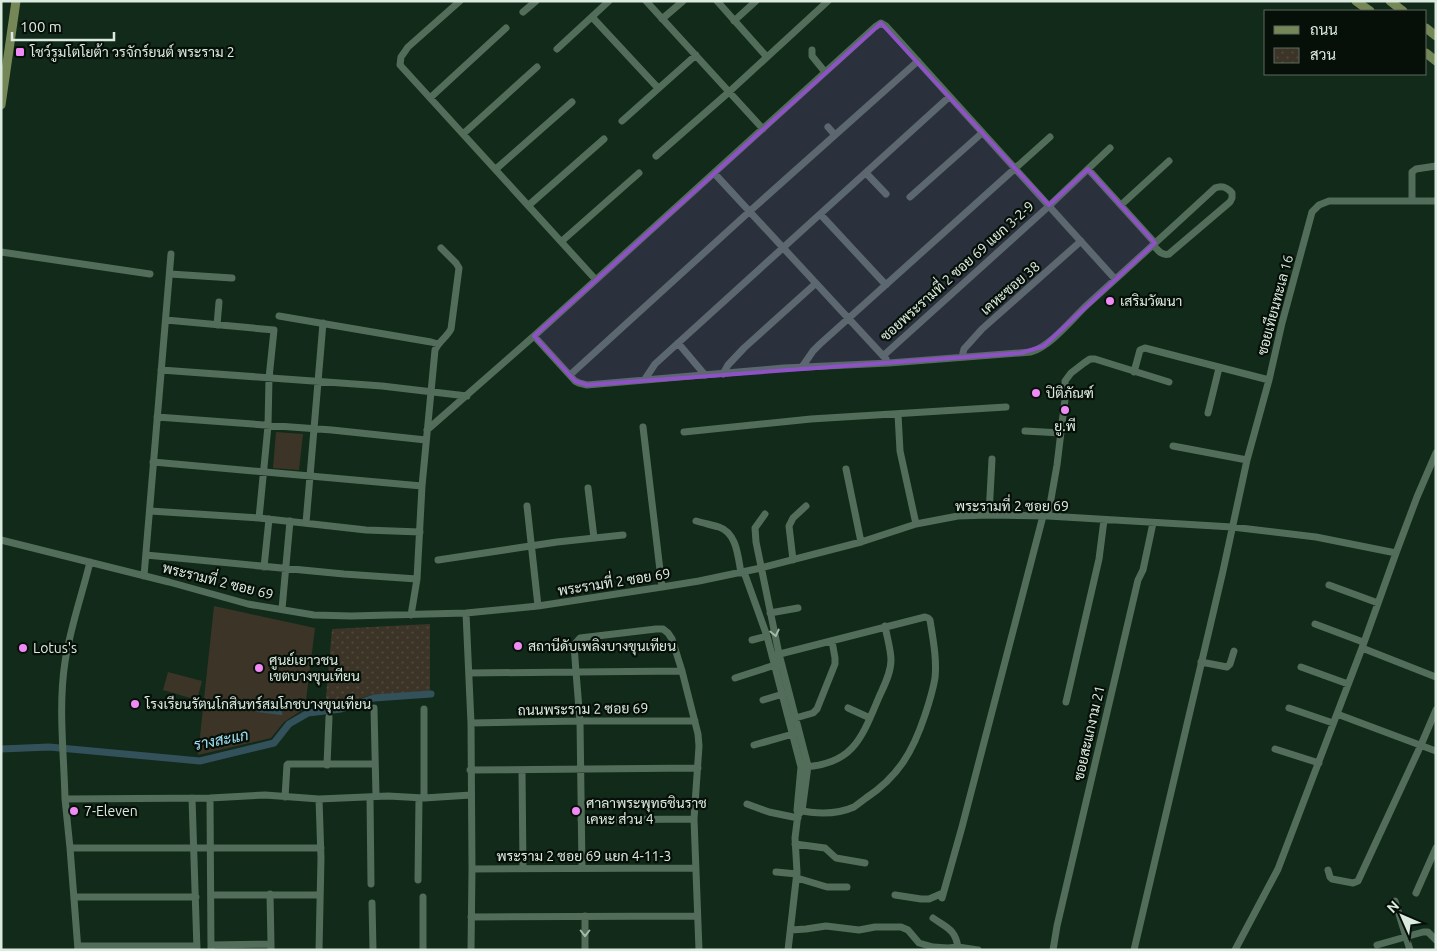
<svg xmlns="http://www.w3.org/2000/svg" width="1437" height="951" font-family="Ubuntu,Sarabun,sans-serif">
	<defs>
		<pattern id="park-dots" width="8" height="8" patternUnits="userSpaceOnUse" patternTransform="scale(1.25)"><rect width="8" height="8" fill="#3c3527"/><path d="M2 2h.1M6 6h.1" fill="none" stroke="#4e493c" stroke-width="1.8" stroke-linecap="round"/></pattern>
		<pattern id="water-rules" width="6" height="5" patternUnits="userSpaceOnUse" patternTransform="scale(1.25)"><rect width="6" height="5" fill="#32515b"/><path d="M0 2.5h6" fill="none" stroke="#4f6a72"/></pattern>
	</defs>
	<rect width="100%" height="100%" fill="#122a19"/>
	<!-- green -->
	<path fill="#3c3527" d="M 276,432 L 303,434 L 299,470 L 273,468 Z
		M 214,606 L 315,628 L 305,708 L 284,722 L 271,738 L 198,755 Z
		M 168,672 L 202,681 L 197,700 L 163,690 Z"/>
	<!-- park -->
	<path fill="url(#park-dots)" d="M 430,624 L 430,692 L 372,695 L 325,708 L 332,629 Z"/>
	<!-- water -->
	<path fill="url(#water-rules)" d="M 258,700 L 283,702 L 282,715 L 257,712 Z"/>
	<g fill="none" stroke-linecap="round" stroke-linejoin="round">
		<!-- canal -->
		<path stroke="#32515b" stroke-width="7" d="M 1,749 L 49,747 L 200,761 L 274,743 L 289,724 L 308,713 L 341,709 L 374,698 L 431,694"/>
		<!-- minor -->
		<path stroke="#526d59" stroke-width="7" d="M 460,1 L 408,47 L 401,57 L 400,65 L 596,280
			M 646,1 L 763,129
			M 717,1 L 767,57
			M 523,12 L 536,1
			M 592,17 L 658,88
			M 662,19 L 683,1
			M 734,21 L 756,1
			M 557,49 L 609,1
			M 812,50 L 812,56 L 825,72
			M 430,98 L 506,28
			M 622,121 L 696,55
			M 828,127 L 835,135
			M 463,134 L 537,67
			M 656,156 L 729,92 L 828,1
			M 496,169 L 572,102
			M 1088,169 L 1155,243
			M 714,173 L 886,359
			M 866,173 L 886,194
			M 910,197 L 982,133
			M 1412,200 L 1412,172 L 1416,169 L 1436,166
			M 529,205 L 604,139
			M 1121,205 L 1169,161
			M 821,215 L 886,285
			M 562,241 L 639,173
			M 1,252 L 150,274
			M 170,274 L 232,278
			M 279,316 L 431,342 L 438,344
			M 166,320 L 274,330 L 269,378 L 268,426 L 259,518
			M 217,325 L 219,302
			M 534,336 L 575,381 L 579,383 L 587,385 L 784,368 L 889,363 L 1031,352 C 1051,346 1072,319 1087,305 C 1130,266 1173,227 1215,188 C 1222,185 1227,187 1232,193 L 1232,198 L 1230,202 L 1169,254 C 1161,256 1158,250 1153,245
			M 678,343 L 705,375
			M 883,356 L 1049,206 L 1110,148
			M 962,357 L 964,349 L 982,329 L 1081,241
			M 802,367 L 813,351 L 820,344 L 1050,137
			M 161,370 L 382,386 L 467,396
			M 1134,372 L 1140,350 L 1145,348 L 1269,380
			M 723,374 L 728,365 L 744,348 L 815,284
			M 570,375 L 750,211 L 918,61
			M 645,379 L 655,364 L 949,97
			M 1208,413 L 1219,368
			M 898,414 L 900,451 L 916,524
			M 157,417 L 332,430 L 426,440
			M 643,427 L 662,587
			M 427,430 L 534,336 L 875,27 L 881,23 L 886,26 L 1115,279
			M 1025,431 L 1061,433
			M 684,432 L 811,419 L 1006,407
			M 1173,446 L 1247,460
			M 153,462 L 422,486
			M 846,469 L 861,542
			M 588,488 L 594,538
			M 527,506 L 538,606
			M 150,511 L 259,518 L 366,530 L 420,532
			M 765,514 L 755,528 L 756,542 L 779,654 L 808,766 L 802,811 L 799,814
			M 989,515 L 992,459
			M 1048,516 L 1057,465 L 1065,399 L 1065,381 L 1071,373 L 1084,363 L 1090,359 L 1095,359 L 1169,382
			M 696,521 C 703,523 712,525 719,527 C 737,533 738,557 741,573
			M 306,523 L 323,323
			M 1,540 L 169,582 L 248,604 L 314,615 L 351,616 L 466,613 L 538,606 L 662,587 L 699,581 L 761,568 L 861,542 L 916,524 L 958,516 L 989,515 L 1048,516 L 1232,527 L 1316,537 L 1396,553
			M 146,555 L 344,574 L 417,579
			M 438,560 L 557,542 L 623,535
			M 793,560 L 789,526 L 793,518 L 806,506
			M 264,567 L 269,519
			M 744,572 L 767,636 L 801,767 L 797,810 L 798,814 L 795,838 L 797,872 L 788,950
			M 144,576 L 171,254
			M 1329,585 L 1378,603
			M 282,609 L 290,521
			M 466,613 L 471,723 L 472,869 L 471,950
			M 770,613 L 798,608
			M 411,615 L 417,579 L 422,486 L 435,350 C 439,341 447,337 451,329 L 459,268 L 456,263 L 441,248
			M 1315,624 L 1363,642
			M 752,640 L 767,636
			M 1362,648 L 1436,677
			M 772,656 L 925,617 L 928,618 L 930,620 C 933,639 937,659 935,678 C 933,690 929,703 925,715 C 913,751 899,776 866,798 C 862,801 858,804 854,807 C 836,815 816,814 797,810
			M 1201,662 L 1227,667 L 1230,664 L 1234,651
			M 1301,667 L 1348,684
			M 469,673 L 576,672 L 574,645 L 580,638 L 656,629 L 663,629 L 668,633 L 672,639 L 682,671 L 698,734 L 699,746 L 694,819 L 699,950
			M 735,678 L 778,664
			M 763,700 L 783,694
			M 1066,702 L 1099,559 L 1104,520
			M 374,708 L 376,796
			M 848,708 L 870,718
			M 1289,708 L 1333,723
			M 1337,714 L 1436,751
			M 792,719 L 813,713 L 817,709 L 835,664 L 835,658 L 832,641
			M 471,723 L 580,721 L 695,721
			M 754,745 L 793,734
			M 1275,749 L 1319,763
			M 327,765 L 329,717
			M 804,767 C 854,764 862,737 879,697 C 884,686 891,673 891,660 C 891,650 887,637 885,626
			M 470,770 L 698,768
			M 522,770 L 523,868
			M 285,797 L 287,765 L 288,764 L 375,764
			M 370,797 L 371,884
			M 192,798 L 197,950
			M 210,798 L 211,950
			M 424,798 L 424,709
			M 65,799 C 64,754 58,707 65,662 C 70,628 82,595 90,562
			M 747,804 L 769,812 L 798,818
			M 581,820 L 694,819
			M 795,844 L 825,848 L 836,858 L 865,863
			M 70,848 L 321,848
			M 582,868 L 580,721 L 576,672 L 682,671
			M 472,869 L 695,868
			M 1328,870 L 1330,877 L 1332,879 L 1353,883 L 1358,881 L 1421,745 L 1436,710
			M 776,872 L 797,874
			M 797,878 L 827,887 L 847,887
			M 418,880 L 419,798
			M 1416,893 L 1436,848
			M 270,894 L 271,944
			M 211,895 L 320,895
			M 895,895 L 921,899 L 929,899 L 943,893
			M 74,897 L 196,897
			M 942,898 L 962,827 L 1043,516
			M 1395,901 L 1410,950
			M 372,903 L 373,950
			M 471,917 L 697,916
			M 933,918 C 947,928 955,929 958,947
			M 791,930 L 806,929 L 826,926 L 859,930 L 875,927 L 901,927 L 908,930 L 919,943 L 933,947 L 948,948 L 958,947 L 978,950
			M 211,945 L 271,944 L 271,950
			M 1377,945 L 1423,932 L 1428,932 L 1436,940
			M 78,946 L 197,946
			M 78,950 L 70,848 L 65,799 L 210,798 L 265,795 L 319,799 L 388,796 L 424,798 L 471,795
			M 319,950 L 321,858 L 319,799
			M 423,950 L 423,897
			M 585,950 L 585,916
			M 1053,950 L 1057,926 L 1138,580 L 1143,570 L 1153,523
			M 1134,950 L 1223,571 L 1247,460 L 1269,380 L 1282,323 L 1312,212 L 1319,205 L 1329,201 L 1436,201
			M 1235,950 L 1278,869 L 1362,648 L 1396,553 L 1417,497 L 1436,453"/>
		<!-- major -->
		<path stroke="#758757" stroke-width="9" d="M 1356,1 L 1370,11
			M 1390,1 L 1403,11
			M 1426,28 L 1436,36
			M 1426,53 L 1436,61
			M 1,105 L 16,1"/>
	</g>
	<!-- one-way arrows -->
	<defs><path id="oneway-chevron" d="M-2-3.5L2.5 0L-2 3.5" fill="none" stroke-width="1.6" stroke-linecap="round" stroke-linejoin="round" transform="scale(1.25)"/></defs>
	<g stroke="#a5b9aa">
		<use href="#oneway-chevron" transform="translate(775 633) rotate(77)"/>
		<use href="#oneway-chevron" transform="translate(585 933) rotate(90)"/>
	</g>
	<!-- marked area -->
	<path fill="#8e52c6" fill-opacity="0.2" stroke="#8e52c6" stroke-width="4" stroke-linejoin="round" d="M 881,23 L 1049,205 L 1088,169 L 1155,243 L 1044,346 L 1021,353 L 587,385 L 575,381 L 534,336 Z"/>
	<!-- markers -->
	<g fill="#f08bf5" stroke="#061009" stroke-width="2">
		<rect x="15" y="47" width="10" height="10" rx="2.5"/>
		<circle cx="1110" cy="301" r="5"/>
		<circle cx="1036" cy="393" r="5"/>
		<circle cx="1065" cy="410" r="5"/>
		<circle cx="518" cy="646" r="5"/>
		<circle cx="23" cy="648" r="5"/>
		<circle cx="259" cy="668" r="5"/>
		<circle cx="135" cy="704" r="5"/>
		<circle cx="74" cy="811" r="5"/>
		<circle cx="576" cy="811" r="5"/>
	</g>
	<g text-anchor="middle" stroke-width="4.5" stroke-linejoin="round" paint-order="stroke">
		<!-- poi labels -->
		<g font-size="14" fill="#dcebe0" stroke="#061009" text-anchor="start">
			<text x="30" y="57">โชว์รูมโตโยต้า วรจักร์ยนต์ พระราม 2</text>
			<text x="1120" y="306">เสริมวัฒนา</text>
			<text x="1046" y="398">ปิติภัณฑ์</text>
			<text x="1065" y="431" text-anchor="middle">ยู.พี</text>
			<text x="528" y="651">สถานีดับเพลิงบางขุนเทียน</text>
			<text x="33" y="653">Lotus's</text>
			<text x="269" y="665">ศูนย์เยาวชน<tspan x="269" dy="16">เขตบางขุนเทียน</tspan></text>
			<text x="145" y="709">โรงเรียนรัตนโกสินทร์สมโภชบางขุนเทียน</text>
			<text x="586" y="808">ศาลาพระพุทธชินราช<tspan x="586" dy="16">เคหะ ส่วน 4</tspan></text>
			<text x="84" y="816">7-Eleven</text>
		</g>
		<!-- street labels -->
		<g font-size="14" fill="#dcebe0" stroke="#061009">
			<text transform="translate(957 271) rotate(-42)" y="5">ซอยพระรามที่ 2 ซอย 69 แยก 3-2-9</text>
			<text transform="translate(1010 288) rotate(-41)" y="5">เคหะซอย 38</text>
			<text transform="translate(1275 305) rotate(-75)" y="5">ซอยเทียนทะเล 16</text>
			<text x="1012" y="511">พระรามที่ 2 ซอย 69</text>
			<text transform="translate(218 581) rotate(14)" y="5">พระรามที่ 2 ซอย 69</text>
			<text transform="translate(614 582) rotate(-9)" y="5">พระรามที่ 2 ซอย 69</text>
			<text transform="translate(583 709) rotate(-1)" y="5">ถนนพระราม 2 ซอย 69</text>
			<text transform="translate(1089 733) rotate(-77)" y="5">ซอยสะแกงาม 21</text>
			<text x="584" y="861">พระราม 2 ซอย 69 แยก 4-11-3</text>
		</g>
		<!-- water labels -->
		<g font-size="15" font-style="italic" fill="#a2e0f6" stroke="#061009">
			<text transform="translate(221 740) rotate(-11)" y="5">รางสะแก</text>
		</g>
	</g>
	<!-- border -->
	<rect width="1437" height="951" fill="none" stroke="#dcebe0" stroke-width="5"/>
	<!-- legend -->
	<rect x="1264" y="10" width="162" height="65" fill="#061009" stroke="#5c685f"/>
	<rect x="1274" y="26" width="25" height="8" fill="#758757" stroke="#5c685f"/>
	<text x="1310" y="35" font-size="15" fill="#dcebe0">ถนน</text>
	<rect x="1274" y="48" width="25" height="15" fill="url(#park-dots)" stroke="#5c685f"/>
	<text x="1310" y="60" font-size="15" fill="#dcebe0">สวน</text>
	<!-- north arrow -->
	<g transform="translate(1402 916) rotate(315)" stroke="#061009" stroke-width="4" paint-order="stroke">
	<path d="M0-4L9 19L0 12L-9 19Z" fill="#dcebe0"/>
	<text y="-8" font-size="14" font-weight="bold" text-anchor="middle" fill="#dcebe0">N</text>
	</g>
	<!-- scale -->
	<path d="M12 32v8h102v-8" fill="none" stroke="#dcebe0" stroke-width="2.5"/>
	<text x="20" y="32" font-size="15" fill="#dcebe0" stroke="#061009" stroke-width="4" paint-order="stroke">100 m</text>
</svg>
